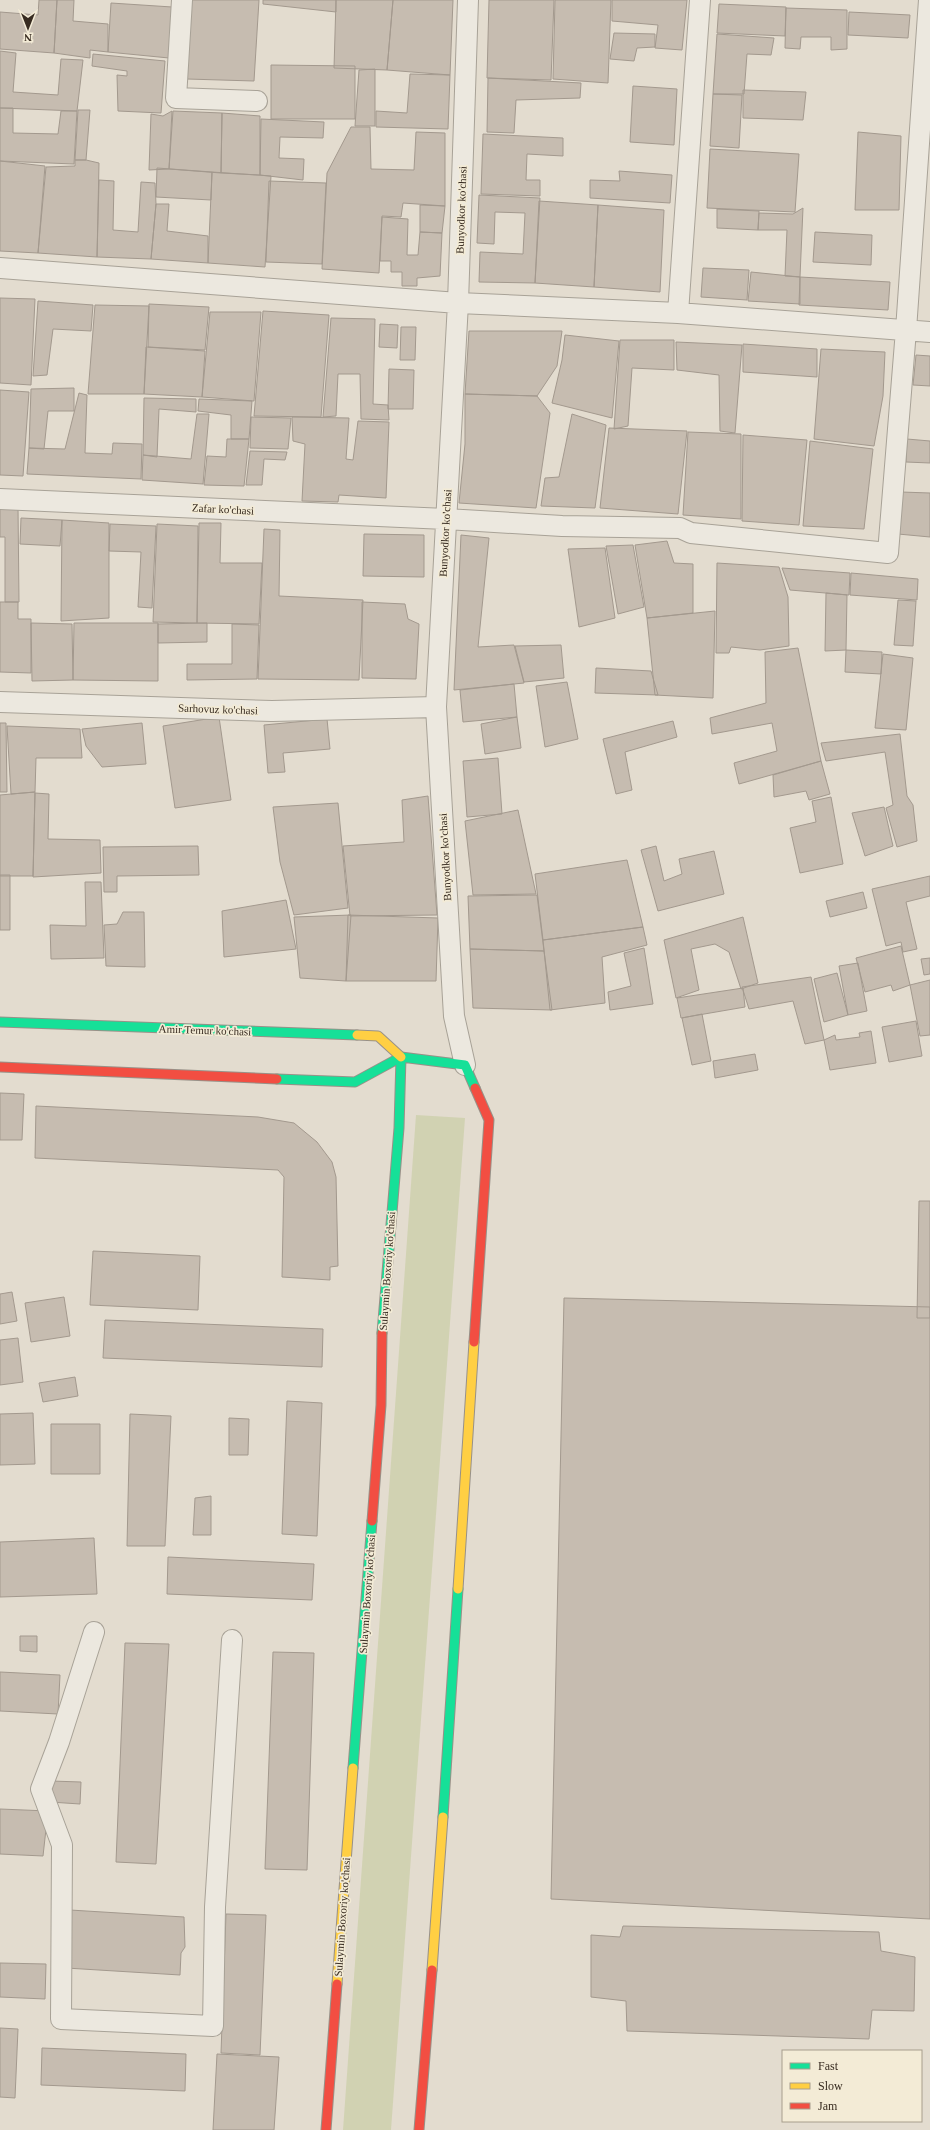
<svg xmlns="http://www.w3.org/2000/svg" width="930" height="2130" font-family="Georgia,serif">
	<rect width="100%" height="100%" fill="#e3dccf"/>
	<!-- green -->
	<path fill="#d1d2b2" d="M 416,1115 L 465,1118 L 391,2130 L 343,2130 Z"/>
	<!-- building -->
	<path fill="#c6bcb0" stroke="#a3998e" d="M 39,0 L 57,0 L 54,53 L 0,49 L 0,12 L 38,15 Z
		M 57,0 L 74,0 L 73,21 L 108,24 L 108,52 L 90,50 L 90,58 L 54,53 Z
		M 190,0 L 259,0 L 254,81 L 187,79 Z
		M 263,0 L 336,0 L 336,12 L 263,4 Z
		M 336,0 L 393,0 L 387,70 L 334,68 Z
		M 393,0 L 453,0 L 450,75 L 387,70 Z
		M 489,0 L 554,0 L 551,80 L 487,78 Z
		M 555,0 L 611,0 L 608,83 L 553,79 Z
		M 612,0 L 687,0 L 682,50 L 655,48 L 658,25 L 612,21 Z
		M 111,3 L 172,7 L 169,58 L 108,52 Z
		M 719,4 L 786,7 L 785,36 L 717,33 Z
		M 786,8 L 847,10 L 847,49 L 831,50 L 831,37 L 801,37 L 800,49 L 785,48 Z
		M 849,12 L 910,15 L 908,38 L 848,35 Z
		M 614,33 L 655,34 L 655,47 L 637,48 L 634,61 L 610,59 Z
		M 717,34 L 774,38 L 771,55 L 747,54 L 744,94 L 713,94 Z
		M 0,51 L 16,53 L 13,92 L 58,95 L 61,59 L 83,60 L 77,111 L 0,108 Z
		M 93,54 L 165,61 L 161,113 L 118,111 L 117,75 L 127,76 L 127,71 L 92,66 Z
		M 271,65 L 355,66 L 355,119 L 271,119 Z
		M 375,69 L 375,126 L 355,126 L 359,70 Z
		M 410,74 L 450,75 L 448,129 L 376,127 L 376,111 L 407,113 Z
		M 488,78 L 581,83 L 580,98 L 516,100 L 514,133 L 487,132 Z
		M 633,86 L 677,89 L 674,145 L 630,142 Z
		M 743,90 L 806,92 L 803,120 L 743,118 Z
		M 713,94 L 742,95 L 739,148 L 710,146 Z
		M 0,108 L 13,108 L 13,133 L 58,134 L 61,111 L 77,111 L 74,164 L 0,161 Z
		M 78,110 L 90,110 L 86,160 L 75,160 Z
		M 172,111 L 169,169 L 149,170 L 151,114 L 163,116 Z
		M 173,111 L 222,113 L 221,173 L 169,169 Z
		M 222,113 L 260,116 L 260,175 L 221,173 Z
		M 261,119 L 324,122 L 323,138 L 280,137 L 279,158 L 304,159 L 303,180 L 260,175 Z
		M 351,127 L 370,127 L 371,169 L 414,170 L 416,132 L 445,133 L 445,206 L 403,203 L 401,217 L 382,216 L 379,273 L 322,269 L 327,173 Z
		M 858,132 L 901,136 L 899,210 L 855,210 Z
		M 483,134 L 563,138 L 563,156 L 527,154 L 526,180 L 540,180 L 540,196 L 481,194 Z
		M 710,149 L 799,154 L 795,212 L 707,208 Z
		M 75,160 L 86,160 L 99,163 L 97,257 L 38,253 L 46,167 L 75,166 Z
		M 0,161 L 45,166 L 38,253 L 0,251 Z
		M 157,168 L 212,172 L 211,200 L 156,197 Z
		M 619,171 L 672,175 L 670,203 L 590,198 L 590,180 L 620,181 Z
		M 212,172 L 271,176 L 265,267 L 208,263 Z
		M 99,180 L 114,181 L 113,230 L 138,232 L 141,182 L 155,183 L 156,204 L 151,259 L 97,257 Z
		M 269,181 L 326,183 L 322,264 L 266,262 Z
		M 479,195 L 540,198 L 535,283 L 479,282 L 480,252 L 523,254 L 525,213 L 495,212 L 494,244 L 477,243 Z
		M 539,201 L 598,205 L 594,287 L 535,283 Z
		M 156,204 L 169,204 L 167,231 L 208,236 L 208,263 L 151,259 Z
		M 420,205 L 445,206 L 442,233 L 420,232 Z
		M 598,205 L 664,210 L 660,292 L 594,287 Z
		M 803,208 L 800,277 L 785,276 L 787,230 L 758,230 L 759,213 L 793,214 Z
		M 717,209 L 759,211 L 758,230 L 717,228 Z
		M 382,217 L 408,219 L 407,255 L 418,255 L 420,232 L 442,233 L 440,276 L 417,278 L 417,286 L 402,286 L 402,272 L 391,272 L 391,261 L 380,261 Z
		M 815,232 L 872,235 L 871,265 L 813,262 Z
		M 703,268 L 749,270 L 747,300 L 701,297 Z
		M 751,272 L 800,277 L 800,304 L 748,301 Z
		M 800,277 L 890,282 L 888,310 L 799,305 Z
		M 0,298 L 35,299 L 31,385 L 0,383 Z
		M 38,301 L 93,305 L 91,331 L 53,329 L 47,375 L 33,376 Z
		M 149,304 L 209,307 L 205,350 L 148,347 Z
		M 95,305 L 149,306 L 144,394 L 88,394 Z
		M 263,311 L 329,315 L 321,417 L 254,416 Z
		M 210,312 L 261,312 L 254,401 L 202,397 Z
		M 331,318 L 375,319 L 373,404 L 388,405 L 389,420 L 361,419 L 360,374 L 338,374 L 336,416 L 323,417 Z
		M 380,324 L 398,325 L 397,348 L 379,347 Z
		M 401,327 L 416,327 L 415,360 L 400,360 Z
		M 469,331 L 562,331 L 557,366 L 537,396 L 465,394 Z
		M 565,335 L 619,341 L 612,418 L 552,403 L 562,360 Z
		M 620,340 L 674,340 L 674,370 L 632,368 L 628,426 L 614,429 Z
		M 676,342 L 742,345 L 735,433 L 720,431 L 719,375 L 677,370 Z
		M 743,344 L 817,349 L 817,377 L 743,372 Z
		M 146,347 L 205,351 L 202,397 L 144,394 Z
		M 821,349 L 885,352 L 883,396 L 874,446 L 814,439 Z
		M 916,355 L 930,356 L 930,386 L 913,385 Z
		M 389,369 L 414,370 L 413,409 L 388,409 Z
		M 74,388 L 74,411 L 48,411 L 44,449 L 29,448 L 31,389 Z
		M 0,390 L 29,392 L 23,476 L 0,475 Z
		M 79,393 L 87,395 L 85,453 L 112,454 L 113,443 L 142,444 L 141,479 L 27,474 L 29,448 L 65,449 Z
		M 465,394 L 537,396 L 550,413 L 536,508 L 459,503 L 465,444 Z
		M 144,398 L 196,399 L 196,412 L 159,409 L 157,457 L 143,455 Z
		M 199,399 L 252,401 L 249,439 L 231,439 L 231,415 L 198,411 Z
		M 197,414 L 209,414 L 203,484 L 142,480 L 143,455 L 191,459 Z
		M 572,414 L 606,425 L 595,508 L 541,506 L 545,478 L 559,477 Z
		M 251,417 L 291,418 L 288,449 L 250,448 Z
		M 292,417 L 349,418 L 346,459 L 353,460 L 358,421 L 389,422 L 386,498 L 339,495 L 338,502 L 302,501 L 305,444 L 293,441 Z
		M 609,428 L 687,431 L 678,514 L 600,508 Z
		M 688,432 L 741,434 L 741,519 L 683,515 Z
		M 743,435 L 807,440 L 799,525 L 742,521 Z
		M 227,439 L 249,439 L 244,486 L 204,485 L 207,456 L 226,457 Z
		M 907,439 L 930,441 L 930,463 L 906,462 Z
		M 810,441 L 873,449 L 864,529 L 803,526 Z
		M 250,451 L 287,452 L 285,460 L 264,459 L 262,485 L 246,485 Z
		M 901,492 L 930,493 L 930,537 L 898,534 Z
		M 0,507 L 18,507 L 19,602 L 5,602 L 5,537 L 0,537 Z
		M 21,518 L 62,520 L 60,546 L 20,544 Z
		M 62,520 L 109,523 L 109,618 L 61,621 Z
		M 199,523 L 221,523 L 220,563 L 262,563 L 259,624 L 197,623 Z
		M 110,524 L 156,526 L 152,608 L 138,607 L 141,552 L 109,551 Z
		M 157,524 L 198,526 L 197,623 L 153,622 Z
		M 264,529 L 280,530 L 279,596 L 363,600 L 359,680 L 258,679 Z
		M 364,534 L 424,535 L 424,577 L 363,576 Z
		M 461,535 L 489,538 L 478,647 L 514,645 L 524,683 L 454,690 Z
		M 667,541 L 674,563 L 693,564 L 693,613 L 647,618 L 635,545 Z
		M 633,545 L 644,607 L 618,614 L 606,546 Z
		M 605,548 L 615,618 L 579,627 L 568,549 Z
		M 717,563 L 779,567 L 788,597 L 789,646 L 760,650 L 731,647 L 729,653 L 716,653 Z
		M 782,568 L 850,573 L 849,595 L 790,590 Z
		M 851,573 L 918,579 L 917,600 L 850,595 Z
		M 826,593 L 847,595 L 846,650 L 825,651 Z
		M 898,600 L 916,601 L 913,646 L 894,645 Z
		M 0,602 L 18,602 L 18,619 L 31,619 L 31,673 L 0,672 Z
		M 362,602 L 405,604 L 408,619 L 419,624 L 416,679 L 362,678 Z
		M 715,611 L 713,698 L 655,695 L 647,618 Z
		M 31,623 L 72,624 L 73,680 L 32,681 Z
		M 74,623 L 158,623 L 158,681 L 73,680 Z
		M 207,623 L 207,642 L 158,643 L 158,624 Z
		M 232,624 L 259,625 L 257,679 L 187,680 L 187,664 L 232,664 Z
		M 561,645 L 564,678 L 524,682 L 515,646 Z
		M 798,648 L 821,761 L 739,784 L 734,763 L 777,751 L 772,723 L 712,734 L 710,718 L 766,703 L 765,652 Z
		M 846,650 L 882,652 L 881,674 L 845,672 Z
		M 883,654 L 913,658 L 906,730 L 875,728 Z
		M 596,668 L 651,671 L 658,695 L 595,693 Z
		M 567,682 L 578,739 L 545,747 L 536,686 Z
		M 514,684 L 517,717 L 463,722 L 460,690 Z
		M 219,717 L 231,800 L 175,808 L 163,726 Z
		M 517,717 L 521,748 L 485,754 L 481,724 Z
		M 327,719 L 330,749 L 283,753 L 285,772 L 268,773 L 264,725 Z
		M 673,721 L 677,737 L 625,752 L 632,790 L 616,794 L 603,739 Z
		M 0,723 L 6,723 L 7,792 L 0,792 Z
		M 142,723 L 146,764 L 102,767 L 86,746 L 82,729 Z
		M 7,726 L 80,729 L 82,758 L 36,758 L 35,792 L 11,794 Z
		M 900,734 L 907,796 L 913,805 L 917,841 L 897,847 L 886,808 L 893,805 L 885,752 L 826,761 L 821,743 Z
		M 498,758 L 502,814 L 467,817 L 463,761 Z
		M 821,761 L 830,794 L 809,800 L 806,791 L 774,797 L 773,775 Z
		M 35,792 L 33,876 L 0,876 L 0,795 Z
		M 35,793 L 49,794 L 48,839 L 100,840 L 101,873 L 33,877 Z
		M 428,796 L 437,915 L 350,916 L 343,846 L 404,842 L 402,800 Z
		M 831,797 L 843,864 L 800,873 L 790,828 L 816,822 L 812,801 Z
		M 338,803 L 348,908 L 294,915 L 280,862 L 273,807 Z
		M 884,807 L 893,846 L 865,856 L 852,813 Z
		M 518,810 L 536,894 L 473,895 L 465,821 Z
		M 198,846 L 199,875 L 117,876 L 117,892 L 104,892 L 103,847 Z
		M 656,846 L 664,881 L 682,874 L 679,859 L 714,851 L 724,894 L 658,911 L 641,850 Z
		M 627,860 L 643,927 L 543,940 L 535,874 Z
		M 0,875 L 10,875 L 10,930 L 0,930 Z
		M 930,876 L 930,896 L 906,902 L 917,949 L 903,952 L 901,942 L 886,946 L 872,889 Z
		M 85,882 L 101,882 L 104,958 L 51,959 L 50,925 L 86,926 Z
		M 863,892 L 867,908 L 830,917 L 826,901 Z
		M 537,895 L 544,951 L 470,949 L 468,896 Z
		M 286,900 L 296,949 L 224,957 L 222,911 Z
		M 123,912 L 144,912 L 145,967 L 106,966 L 104,925 L 117,924 Z
		M 348,915 L 438,918 L 436,981 L 346,981 Z
		M 351,915 L 346,981 L 300,978 L 294,917 Z
		M 743,917 L 758,983 L 741,989 L 729,952 L 715,944 L 691,949 L 699,990 L 676,998 L 664,940 Z
		M 643,927 L 647,945 L 602,957 L 605,1003 L 550,1010 L 543,940 Z
		M 901,946 L 910,985 L 893,991 L 891,985 L 865,992 L 856,958 Z
		M 644,948 L 653,1004 L 610,1010 L 608,992 L 631,986 L 624,953 Z
		M 470,949 L 544,951 L 552,1010 L 473,1008 Z
		M 930,958 L 930,974 L 924,975 L 921,959 Z
		M 858,963 L 867,1011 L 848,1015 L 839,966 Z
		M 837,973 L 848,1015 L 824,1022 L 814,979 Z
		M 811,977 L 824,1040 L 805,1044 L 793,1001 L 749,1009 L 742,987 Z
		M 930,980 L 930,1035 L 920,1036 L 910,985 Z
		M 743,988 L 745,1007 L 681,1018 L 677,998 Z
		M 702,1014 L 711,1061 L 692,1065 L 682,1018 Z
		M 916,1021 L 922,1056 L 889,1062 L 882,1027 Z
		M 871,1031 L 876,1063 L 830,1070 L 824,1040 L 835,1035 L 836,1040 L 860,1037 L 859,1033 Z
		M 755,1054 L 758,1070 L 715,1078 L 713,1061 Z
		M 0,1093 L 24,1094 L 22,1140 L 0,1140 Z
		M 36,1106 L 258,1117 L 294,1123 L 317,1142 L 332,1162 L 336,1177 L 338,1266 L 330,1267 L 330,1280 L 282,1277 L 284,1177 L 278,1170 L 35,1158 Z
		M 919,1201 L 930,1201 L 930,1318 L 917,1318 Z
		M 93,1251 L 200,1256 L 198,1310 L 90,1305 Z
		M 12,1292 L 17,1321 L 0,1324 L 0,1294 Z
		M 64,1297 L 70,1336 L 31,1342 L 25,1303 Z
		M 564,1298 L 930,1307 L 930,1919 L 551,1899 Z
		M 105,1320 L 323,1329 L 322,1367 L 103,1358 Z
		M 18,1338 L 23,1382 L 0,1385 L 0,1340 Z
		M 75,1377 L 78,1396 L 43,1402 L 39,1383 Z
		M 287,1401 L 322,1403 L 317,1536 L 282,1534 Z
		M 33,1413 L 35,1464 L 0,1465 L 0,1414 Z
		M 130,1414 L 171,1416 L 165,1546 L 127,1546 Z
		M 229,1418 L 249,1419 L 248,1455 L 229,1455 Z
		M 51,1424 L 100,1424 L 100,1474 L 51,1474 Z
		M 211,1496 L 211,1535 L 193,1535 L 195,1498 Z
		M 94,1538 L 97,1594 L 0,1597 L 0,1542 Z
		M 168,1557 L 314,1564 L 312,1600 L 167,1594 Z
		M 20,1636 L 37,1636 L 37,1652 L 20,1651 Z
		M 125,1643 L 169,1644 L 156,1864 L 116,1862 Z
		M 273,1652 L 314,1653 L 307,1870 L 265,1869 Z
		M 0,1672 L 60,1675 L 58,1714 L 0,1711 Z
		M 51,1781 L 81,1782 L 80,1804 L 50,1802 Z
		M 0,1809 L 48,1811 L 43,1856 L 0,1854 Z
		M 70,1910 L 184,1917 L 185,1947 L 181,1953 L 180,1975 L 66,1968 Z
		M 226,1914 L 266,1915 L 260,2055 L 221,2053 Z
		M 623,1926 L 879,1932 L 881,1951 L 915,1957 L 914,2011 L 872,2010 L 869,2039 L 627,2031 L 626,2001 L 591,1997 L 591,1935 L 620,1937 Z
		M 0,1963 L 46,1964 L 45,1999 L 0,1997 Z
		M 0,2028 L 18,2029 L 15,2098 L 0,2097 Z
		M 42,2048 L 186,2054 L 185,2091 L 41,2085 Z
		M 217,2054 L 279,2057 L 274,2130 L 213,2130 Z"/>
	<g fill="none" stroke-linecap="round" stroke-linejoin="round">
		<defs>
			<path id="street" d="M 182,0 L 176,98 L 257,101
				M 0,268 L 458,303 L 678,313 L 930,332
				M 678,313 L 700,0
				M 0,499 L 446,519 L 562,526 L 680,528 L 691,533 L 888,553 L 906,330 L 929,0
				M 0,702 L 272,711 L 436,707
				M 465,1065 L 454,1016 L 436,707 L 458,303 L 468,0
				M 94,1632 L 59,1742 L 41,1789 L 62,1845 L 61,2019 L 213,2026 L 215,1907 L 232,1640"/>
			<path id="fast" d="M 0,1022 L 357,1035
				M 277,1079 L 355,1082 L 401,1057 L 465,1065 L 475,1088
				M 382,1333 L 399,1128 L 401,1057
				M 353,1768 L 372,1521
				M 443,1817 L 458,1589"/>
			<path id="slow" d="M 357,1035 L 378,1036 L 401,1057
				M 458,1589 L 474,1342
				M 432,1970 L 443,1817
				M 337,1984 L 353,1768"/>
			<path id="jam" d="M 0,1067 L 277,1079
				M 474,1342 L 489,1120 L 475,1088
				M 372,1521 L 381,1405 L 382,1333
				M 326,2130 L 337,1984
				M 419,2130 L 432,1970"/>
		</defs>
		<!-- street casing -->
		<use href="#street" stroke="#a8a297" stroke-width="22"/>
		<!-- fast casing -->
		<use href="#fast" stroke="#989188" stroke-width="11"/>
		<!-- slow casing -->
		<use href="#slow" stroke="#989188" stroke-width="11"/>
		<!-- jam casing -->
		<use href="#jam" stroke="#989188" stroke-width="11"/>
		<!-- street -->
		<use href="#street" stroke="#ece8df" stroke-width="20"/>
		<!-- fast -->
		<use href="#fast" stroke="#16e098" stroke-width="9"/>
		<!-- slow -->
		<use href="#slow" stroke="#ffcf43" stroke-width="9"/>
		<!-- jam -->
		<use href="#jam" stroke="#f24e42" stroke-width="9"/>
	</g>
	<g text-anchor="middle" stroke-width="3.5" stroke-linejoin="round" paint-order="stroke">
		<!-- street labels -->
		<g font-size="11" fill="#372b20" stroke="#f3ebd6">
			<text transform="translate(461 210) rotate(-88)" y="4">Bunyodkor ko'chasi</text>
			<text transform="translate(223 509) rotate(3)" y="4">Zafar ko'chasi</text>
			<text transform="translate(445 533) rotate(-87)" y="4">Bunyodkor ko'chasi</text>
			<text transform="translate(218 709) rotate(2)" y="4">Sarhovuz ko'chasi</text>
			<text transform="translate(445 857) rotate(-93)" y="4">Bunyodkor ko'chasi</text>
			<text transform="translate(205 1030) rotate(2)" y="4">Amir Temur ko'chasi</text>
			<text transform="translate(387 1271) rotate(-86)" y="4">Sulaymin Boxoriy ko'chasi</text>
			<text transform="translate(367 1594) rotate(-86)" y="4">Sulaymin Boxoriy ko'chasi</text>
			<text transform="translate(342 1917) rotate(-86)" y="4">Sulaymin Boxoriy ko'chasi</text>
		</g>
	</g>
	<!-- legend -->
	<rect x="782" y="2050" width="140" height="72" fill="#f3ebd6" stroke="#a89e8d"/>
	<rect x="790" y="2063" width="20" height="6" fill="#16e098" stroke="#a89e8d"/>
	<text x="818" y="2070" font-size="12" fill="#372b20">Fast</text>
	<rect x="790" y="2083" width="20" height="6" fill="#ffcf43" stroke="#a89e8d"/>
	<text x="818" y="2090" font-size="12" fill="#372b20">Slow</text>
	<rect x="790" y="2103" width="20" height="6" fill="#f24e42" stroke="#a89e8d"/>
	<text x="818" y="2110" font-size="12" fill="#372b20">Jam</text>
	<!-- north arrow -->
	<g transform="translate(28 28) rotate(180)" stroke="#f3ebd6" stroke-width="3" paint-order="stroke">
	<path d="M0-3L7 15L0 10L-7 15Z" fill="#372b20"/>
	<text y="-6" font-size="11" font-weight="bold" text-anchor="middle" fill="#372b20">N</text>
	</g>
</svg>
